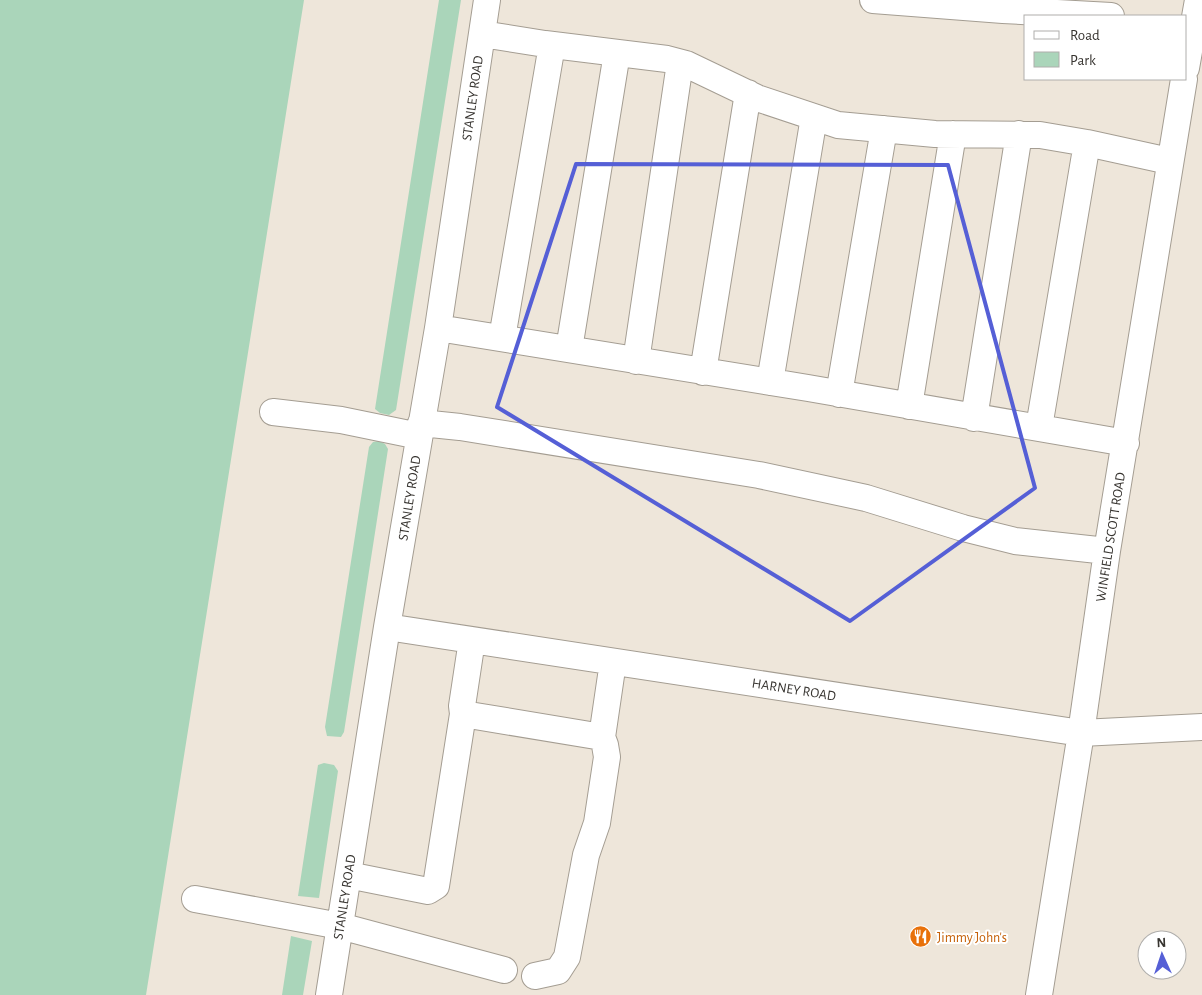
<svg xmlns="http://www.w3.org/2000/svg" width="1202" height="995" font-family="'Alegreya Sans',sans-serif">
	<rect width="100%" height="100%" fill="#eee6da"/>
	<!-- green -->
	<path fill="#aad5ba" d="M 0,0 L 304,0 L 146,995 L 0,995 Z
		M 439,0 L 461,0 L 396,410 L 389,415 L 380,413 L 375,409 Z
		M 379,441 L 385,444 L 388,449 L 344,732 L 341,737 L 327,736 L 325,727 L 369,447 L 373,442 Z
		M 324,763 L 334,765 L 338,771 L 319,898 L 298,896 L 318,765 Z
		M 291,936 L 312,941 L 303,995 L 282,995 Z"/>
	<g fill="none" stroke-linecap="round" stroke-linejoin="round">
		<defs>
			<path id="minor" d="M 873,0 L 1003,10 L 1111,16
				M 482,34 L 545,44 L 667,59 L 686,64 L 757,98 L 838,125 L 935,134 L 1040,135 L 1087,143 L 1169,161
				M 1186,68 L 1198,0
				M 438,328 L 808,388 L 1126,443
				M 502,338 L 552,45
				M 569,349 L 617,53
				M 636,361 L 680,63
				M 703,372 L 748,93
				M 770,382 L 814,117
				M 839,394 L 884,129
				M 909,406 L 953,134
				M 273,412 L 341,420 L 419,436
				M 974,418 L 1019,134
				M 421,423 L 460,427 L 759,475 L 866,498 L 963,528 L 1015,541 L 1107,551
				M 1039,427 L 1087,143
				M 387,627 L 1081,733 L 1202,727
				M 472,640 L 462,706 L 463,714 L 602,737 L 613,662
				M 348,875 L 428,891 L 436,886 L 463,714
				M 195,899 L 340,926 L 504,970
				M 535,976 L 558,971 L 567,957 L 586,855 L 597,823 L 607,757 L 605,745 L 602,737
				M 329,995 L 387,627 L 438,328 L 487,0
				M 1039,995 L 1081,733 L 1107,551 L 1184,79"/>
		</defs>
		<!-- minor casing -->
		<use href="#minor" stroke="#a49d92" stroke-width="28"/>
		<!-- minor -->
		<use href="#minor" stroke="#fff" stroke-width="26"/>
	</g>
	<!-- marked area -->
	<path fill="none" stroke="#555fd6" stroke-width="4" stroke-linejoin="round" d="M 576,164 L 948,165 L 1035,488 L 850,621 L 497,407 Z"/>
	<!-- icons -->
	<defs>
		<symbol id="restaurant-disc" viewBox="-11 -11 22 22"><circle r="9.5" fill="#e8710a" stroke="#fff"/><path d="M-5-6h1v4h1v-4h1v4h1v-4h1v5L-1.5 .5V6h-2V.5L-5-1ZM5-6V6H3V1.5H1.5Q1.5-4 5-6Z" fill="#fff"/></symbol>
	</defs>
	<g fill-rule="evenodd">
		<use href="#restaurant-disc" x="908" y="924" width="25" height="25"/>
	</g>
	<g text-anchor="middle" stroke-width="4" stroke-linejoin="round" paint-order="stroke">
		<!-- street labels -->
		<g font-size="14" fill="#373430" stroke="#fff">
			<text transform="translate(472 98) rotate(-82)" y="5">STANLEY ROAD</text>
			<text transform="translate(409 498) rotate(-81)" y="5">STANLEY ROAD</text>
			<text transform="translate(1110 537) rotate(-81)" y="5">WINFIELD SCOTT ROAD</text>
			<text transform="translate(794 689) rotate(9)" y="5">HARNEY ROAD</text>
			<text transform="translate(344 897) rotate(-81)" y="5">STANLEY ROAD</text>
		</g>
		<!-- food labels -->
		<g font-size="14" fill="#c56008" stroke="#fff" text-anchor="start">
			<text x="937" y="942">Jimmy John's</text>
		</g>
	</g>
	<!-- legend -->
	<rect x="1024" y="15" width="162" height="65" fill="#ffffff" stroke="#afaeac"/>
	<rect x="1034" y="31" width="25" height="8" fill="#ffffff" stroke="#afaeac"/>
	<text x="1070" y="40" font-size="15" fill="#373430">Road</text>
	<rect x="1034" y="52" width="25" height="15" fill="#aad5ba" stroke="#afaeac"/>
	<text x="1070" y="65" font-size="15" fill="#373430">Park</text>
	<!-- north arrow -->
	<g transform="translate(1162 955) rotate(357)"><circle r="24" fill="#ffffff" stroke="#afaeac"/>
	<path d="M0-4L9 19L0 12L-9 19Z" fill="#555fd6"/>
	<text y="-8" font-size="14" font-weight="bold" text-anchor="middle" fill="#373430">N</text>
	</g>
</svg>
